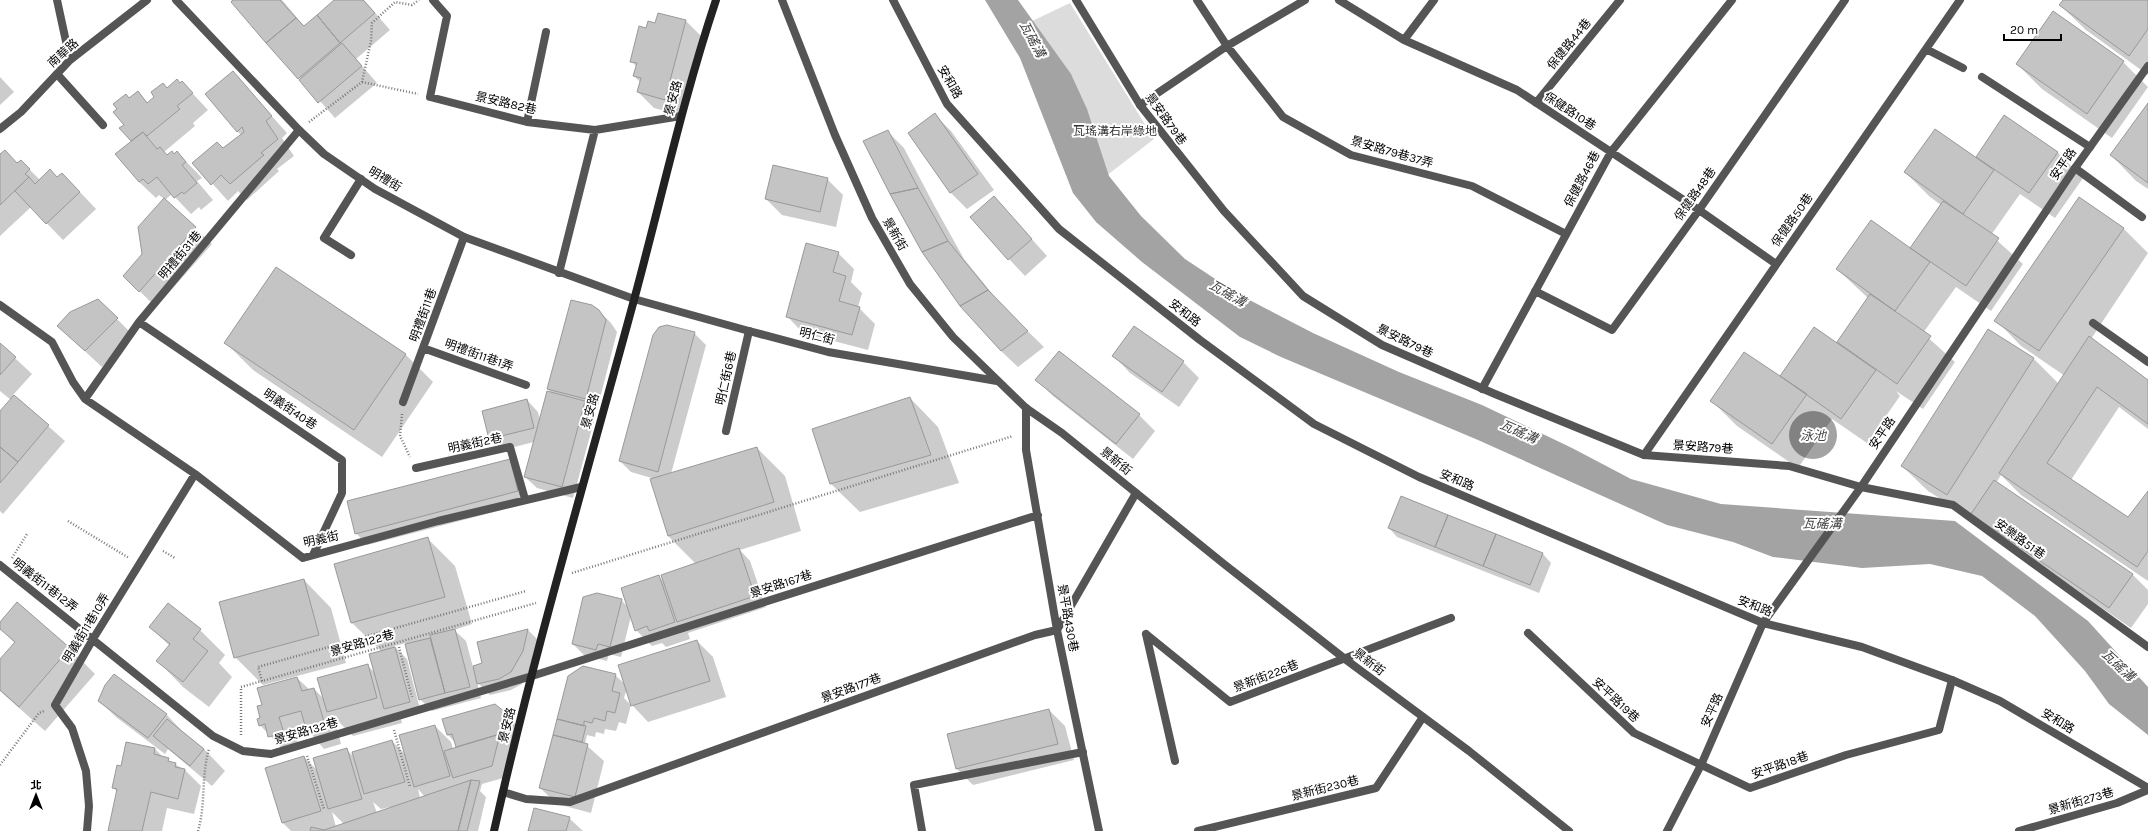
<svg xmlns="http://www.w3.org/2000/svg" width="2148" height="831" font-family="Karla,'Noto Sans TC',sans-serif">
	<rect width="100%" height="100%" fill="#fff"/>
	<!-- green -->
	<path fill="#dcdcdc" d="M 1070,3 L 1154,139 L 1106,176 L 1028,23 Z"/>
	<!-- water -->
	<path fill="#a3a3a3" d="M 985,0 L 1018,0 L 1071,74 L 1087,109 L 1109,176 L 1141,216 L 1185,259 L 1238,294 L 1313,333 L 1399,372 L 1482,405 L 1572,448 L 1631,479 L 1721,504 L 1955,521 L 2088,621 L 2148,687 L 2148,735 L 2109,704 L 2085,671 L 2035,616 L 1982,576 L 1930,564 L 1862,568 L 1773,557 L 1733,542 L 1667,525 L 1478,440 L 1281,357 L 1240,337 L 1142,262 L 1096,222 L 1073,193 L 1020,58 Z
		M1789 435a24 24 0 1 1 48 0a24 24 0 1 1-48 0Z"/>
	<!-- shadow -->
	<path fill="#0003" fill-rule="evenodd" d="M 231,0 L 282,0 L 305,27 L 336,0 L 364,0 L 390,30 L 356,59 L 377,83 L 335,118 Z
		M 2064,0 L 2148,0 L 2148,75 L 2086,30 L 2060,5 Z
		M 2054,13 L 2123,62 L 2148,87 L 2112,138 L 2042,89 L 2017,64 Z
		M 686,21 L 702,37 L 681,115 L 654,108 L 638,92 L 641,83 L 634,76 L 637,67 L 631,61 L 647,29 L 656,24 Z
		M 233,73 L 287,133 L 282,138 L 294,156 L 277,169 L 279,171 L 247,200 L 238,191 L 228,201 L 194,163 L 223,150 L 241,135 L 237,131 Z
		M 0,77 L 14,92 L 0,105 Z
		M 182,82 L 208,110 L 193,123 L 195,126 L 164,152 L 168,156 L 177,152 L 202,178 L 197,181 L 213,200 L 201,210 L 199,207 L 191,214 L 172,194 L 165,200 L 212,244 L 156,307 L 124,276 L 143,254 L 164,199 L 159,195 L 156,198 L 139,182 L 132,142 L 121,128 L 125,125 L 129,99 L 138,93 L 148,103 L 167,89 Z
		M 2148,105 L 2148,189 L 2136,181 L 2111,155 Z
		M 935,115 L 951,131 L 994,190 L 967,209 L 951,193 L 909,133 Z
		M 2005,116 L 2057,152 L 2083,178 L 2055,218 L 2020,194 L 1991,235 L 2023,264 L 1991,311 L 1956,287 L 1923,333 L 1955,362 L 1923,409 L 1896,391 L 1900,396 L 1867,443 L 1832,419 L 1798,468 L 1737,426 L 1712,401 L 1780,377 L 1837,344 L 1869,299 L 1837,269 L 1910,249 L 1941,205 L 1930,197 L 1905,172 L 1976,159 Z
		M 888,132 L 904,148 L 934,205 L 964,259 L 1004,308 L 1044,347 L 1018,367 L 1001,351 Z
		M 0,156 L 17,164 L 21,161 L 40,180 L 58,178 L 78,190 L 96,209 L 63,240 L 31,207 L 0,236 Z
		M 827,179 L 843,195 L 836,227 L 782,215 L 766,199 Z
		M 994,197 L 1047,256 L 1025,276 L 1009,259 Z
		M 2080,199 L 2124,229 L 2148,253 L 2091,339 L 2148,381 L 2148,429 L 2119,407 L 2071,480 L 2128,518 L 2148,492 L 2148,581 L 2021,495 L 2001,475 L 1996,483 L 2132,574 L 2148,590 L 2148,604 L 2131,628 L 1973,519 L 1928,491 L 1902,466 L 2034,359 L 2059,384 L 2065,376 L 2021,346 L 1996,320 Z
		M 838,253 L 854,269 L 851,282 L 862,293 L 858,307 L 875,324 L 868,350 L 803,333 L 787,316 Z
		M 599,311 L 611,323 L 617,332 L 597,410 L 591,408 L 596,414 L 573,498 L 537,488 L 525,477 L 534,442 L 502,450 L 490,439 L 483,411 L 527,400 L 538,412 L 540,420 L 553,394 L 548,389 Z
		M 117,319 L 133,335 L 102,367 L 75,342 Z
		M 694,333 L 706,345 L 671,474 L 757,448 L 785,476 L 801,531 L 740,550 L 750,561 L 766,607 L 688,633 L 690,639 L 666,647 L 662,643 L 652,646 L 636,630 L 631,616 L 621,657 L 609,654 L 607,661 L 584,655 L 573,644 L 621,600 L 628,607 L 658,576 L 664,582 L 696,564 L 668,536 L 651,480 L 655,479 L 631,472 L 620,461 Z
		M 226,343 L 405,354 L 433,382 L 382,457 L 253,370 Z
		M 0,344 L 32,374 L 13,395 L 65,441 L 3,514 L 0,511 L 0,413 L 11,400 L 0,391 Z
		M 1114,356 L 1183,362 L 1199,378 L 1179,407 L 1130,373 Z
		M 1037,380 L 1139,415 L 1155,431 L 1133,459 L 1053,396 Z
		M 910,398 L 938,427 L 959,483 L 860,512 L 831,484 L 813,430 Z
		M 509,460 L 529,503 L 367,545 L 356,533 Z
		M 1389,528 L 1543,554 L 1551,563 L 1539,593 L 1397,537 Z
		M 428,539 L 455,566 L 472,624 L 454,630 L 466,641 L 473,667 L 484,664 L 478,642 L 528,630 L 539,641 L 534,662 L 522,684 L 511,690 L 490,695 L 477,682 L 481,698 L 432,711 L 420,699 L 406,643 L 394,646 L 407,659 L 421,713 L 401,719 L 402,723 L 353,736 L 334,717 L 341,744 L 324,749 L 307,729 L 295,733 L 300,749 L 286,753 L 260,725 L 263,705 L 297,678 L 310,690 L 314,689 L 325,700 L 367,665 L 375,673 L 381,651 L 352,623 L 336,564 Z
		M 304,580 L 331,608 L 346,663 L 263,685 L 235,657 Z
		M 0,624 L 70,649 L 95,674 L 45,731 L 0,691 L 0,660 L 15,643 L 0,628 Z
		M 150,627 L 200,630 L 225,655 L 219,663 L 232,677 L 209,707 L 183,687 L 158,661 L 170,646 Z
		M 697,641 L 713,657 L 726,697 L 648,722 L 632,705 L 627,688 L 624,698 L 631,705 L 626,724 L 619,722 L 616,731 L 605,729 L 604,734 L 596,732 L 595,737 L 587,735 L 585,744 L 604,761 L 591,813 L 557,804 L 540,788 L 568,676 L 615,675 L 626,685 Z
		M 99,701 L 166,714 L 182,731 L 204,749 L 225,771 L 212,786 L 168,749 L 165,754 L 116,717 Z
		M 1049,710 L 1065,726 L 1074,760 L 973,785 L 957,769 Z
		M 505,714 L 516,725 L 503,778 L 482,784 L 480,791 L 486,797 L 478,831 L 291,831 L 282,822 L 304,757 L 317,770 L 346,749 L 354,757 L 392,741 L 406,755 L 435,726 L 451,742 L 453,749 L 457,748 L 455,742 L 448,735 ZM 418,789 L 425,797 L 420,798 ZM 373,802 L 381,809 L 390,807 L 391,808 L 377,813 ZM 332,812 L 344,824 L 336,827 Z
		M 127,743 L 155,749 L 164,758 L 185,770 L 201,786 L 194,814 L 167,808 L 162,831 L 109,831 L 118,792 L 113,788 L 121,767 Z
		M 569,818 L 583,831 L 529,831 Z"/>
	<!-- building -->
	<path fill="#c4c4c4" stroke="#999" d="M 233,0 L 280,0 L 296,18 L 266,43 L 231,2 Z
		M 334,0 L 363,0 L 375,13 L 340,43 L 317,15 Z
		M 2063,0 L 2148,0 L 2148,29 L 2129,56 L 2059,5 Z
		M 2053,11 L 2124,61 L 2087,114 L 2016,64 Z
		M 658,13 L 686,20 L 665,100 L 637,92 L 641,78 L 633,76 L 637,63 L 630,62 L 639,26 L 646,28 L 648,21 L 655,23 Z
		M 317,15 L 340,43 L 298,79 L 266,43 L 296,18 L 304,26 Z
		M 342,43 L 362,66 L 318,103 L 299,80 Z
		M 233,71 L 272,116 L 266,121 L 278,139 L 261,153 L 264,155 L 230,184 L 221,175 L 211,185 L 192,163 L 217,142 L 223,148 L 244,132 L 242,127 L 237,132 L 205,94 Z
		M 177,79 L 180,83 L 182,81 L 193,93 L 177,106 L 180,109 L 147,136 L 143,132 L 131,141 L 119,128 L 124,125 L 113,112 L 117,109 L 113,104 L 126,94 L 129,98 L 138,91 L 147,103 L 154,97 L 151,92 L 163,83 L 167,88 Z
		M 2148,103 L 2148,183 L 2110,155 Z
		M 935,113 L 978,174 L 950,193 L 908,133 Z
		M 2004,115 L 2058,152 L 2029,193 L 1976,157 Z
		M 1935,129 L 1994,170 L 1963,214 L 1904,172 Z
		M 888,130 L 918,188 L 890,194 L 863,141 Z
		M 143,132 L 157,149 L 160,147 L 167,155 L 172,151 L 174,154 L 177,151 L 186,162 L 182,165 L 197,183 L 184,194 L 182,192 L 174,198 L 157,177 L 148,184 L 143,179 L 139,182 L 115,154 Z
		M 5,150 L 17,163 L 21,160 L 30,169 L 25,174 L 29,177 L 0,205 L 0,154 Z
		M 773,165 L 828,178 L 820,212 L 765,199 Z
		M 50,169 L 57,177 L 62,173 L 80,192 L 46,224 L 15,191 L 29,177 L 35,184 Z
		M 918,188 L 948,241 L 922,252 L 890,194 Z
		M 994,196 L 1032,239 L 1008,260 L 970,217 Z
		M 2079,197 L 2124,228 L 2039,351 L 1994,321 Z
		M 164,198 L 196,227 L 139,292 L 123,276 L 142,254 L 138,227 Z
		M 1943,201 L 1999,238 L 1966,286 L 1910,248 Z
		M 1871,220 L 1930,262 L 1895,311 L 1836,269 Z
		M 948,241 L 988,290 L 960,306 L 922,252 Z
		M 806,243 L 839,252 L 833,272 L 846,276 L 839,301 L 860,307 L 852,335 L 786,317 Z
		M 276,267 L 406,354 L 354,430 L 224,343 Z
		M 988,290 L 1028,331 L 1001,351 L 960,306 Z
		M 1870,294 L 1931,336 L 1897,384 L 1837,342 Z
		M 98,299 L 118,318 L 85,351 L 57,326 L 70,312 Z
		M 571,300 L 592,305 L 599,310 L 606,320 L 586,399 L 547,389 Z
		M 667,325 L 695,332 L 658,472 L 619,461 L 653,335 L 659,327 Z
		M 1134,326 L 1184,361 L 1162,392 L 1112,356 Z
		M 1814,327 L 1876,370 L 1841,419 L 1780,376 Z
		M 1988,329 L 2034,358 L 1947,495 L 1901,466 Z
		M 2089,336 L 2148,380 L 2148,424 L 2097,387 L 2047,463 L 2128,517 L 2148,491 L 2148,551 L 2137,567 L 1999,473 Z
		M 0,343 L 16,357 L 0,375 Z
		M 1059,351 L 1140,414 L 1116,444 L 1035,380 Z
		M 1744,352 L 1807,394 L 1772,444 L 1710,401 Z
		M 547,391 L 585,401 L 562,487 L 524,477 Z
		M 14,395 L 49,425 L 18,462 L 0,447 L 0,411 Z
		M 910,397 L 931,455 L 830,484 L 812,429 Z
		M 527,399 L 534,428 L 489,439 L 482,411 Z
		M 0,447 L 18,462 L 0,483 Z
		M 757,447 L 774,502 L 668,536 L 650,479 Z
		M 510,459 L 518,491 L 355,534 L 347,501 Z
		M 1994,480 L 2133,574 L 2109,608 L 1971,514 Z
		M 1401,496 L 1448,515 L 1435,547 L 1388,528 Z
		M 1448,515 L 1496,534 L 1483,566 L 1435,547 Z
		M 1496,534 L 1543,553 L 1530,585 L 1483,566 Z
		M 428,537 L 445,597 L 351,623 L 334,564 Z
		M 739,548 L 755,596 L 677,622 L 661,575 Z
		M 659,575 L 675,622 L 649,631 L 647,626 L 635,631 L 621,588 Z
		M 304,579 L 319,635 L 234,658 L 219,602 Z
		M 597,593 L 622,599 L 610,647 L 598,644 L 596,650 L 572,644 L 583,597 Z
		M 17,602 L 70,648 L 19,707 L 0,690 L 0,659 L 15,642 L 0,629 L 0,622 Z
		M 168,603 L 201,629 L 193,639 L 208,651 L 183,682 L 156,661 L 170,644 L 149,627 Z
		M 455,629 L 470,687 L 445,693 L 430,635 Z
		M 528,629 L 523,651 L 511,672 L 499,679 L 477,684 L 473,666 L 482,663 L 477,642 Z
		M 430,638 L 445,693 L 419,700 L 405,644 Z
		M 697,640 L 710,681 L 631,706 L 618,665 Z
		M 395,647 L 410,702 L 384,709 L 369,654 Z
		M 368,664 L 377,698 L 327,712 L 317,678 Z
		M 583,666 L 616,674 L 612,691 L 620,693 L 615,713 L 607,711 L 605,721 L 594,718 L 592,723 L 584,721 L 584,726 L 557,719 L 568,676 Z
		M 114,674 L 167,714 L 148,738 L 98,701 L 105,685 Z
		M 297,677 L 302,691 L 314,688 L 326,728 L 307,733 L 301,711 L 279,717 L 284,733 L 268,737 L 265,724 L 259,726 L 257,719 L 260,718 L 257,706 L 262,705 L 257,688 Z
		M 495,704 L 506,713 L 500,734 L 456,747 L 452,734 L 447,735 L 442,719 Z
		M 1049,709 L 1058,744 L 956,769 L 947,734 Z
		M 167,719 L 204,749 L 190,766 L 153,736 Z
		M 557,719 L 586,726 L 582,742 L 553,735 Z
		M 435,725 L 450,776 L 414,787 L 399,735 Z
		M 500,734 L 492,766 L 453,778 L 444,751 Z
		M 553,735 L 588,744 L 575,797 L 539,788 Z
		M 392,740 L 405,782 L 364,794 L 352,752 Z
		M 126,742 L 155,748 L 154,754 L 169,758 L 168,761 L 176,763 L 175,767 L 185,769 L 178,799 L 151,792 L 142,831 L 108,831 L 117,789 L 112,788 L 117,765 L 121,766 Z
		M 347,748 L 362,799 L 328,809 L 313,758 Z
		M 304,756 L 321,811 L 282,823 L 265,768 Z
		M 471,780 L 458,831 L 310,831 L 311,827 L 324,830 Z
		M 471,780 L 480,781 L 467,831 L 458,831 Z
		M 534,808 L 570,817 L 566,831 L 528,831 Z"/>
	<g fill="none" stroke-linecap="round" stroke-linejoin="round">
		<!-- path -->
		<path stroke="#777" stroke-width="2.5" stroke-dasharray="1 2" stroke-linecap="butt" d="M 362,82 L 418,94
			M 309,122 L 362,82 L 371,41 L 372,23 L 395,2 L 412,5 L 419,0
			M 402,414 L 400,436 L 410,457
			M 68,521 L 129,558
			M 163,551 L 175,558
			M 12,558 L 27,534
			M 572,573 L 1013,436
			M 399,647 L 412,697
			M 262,681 L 258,667 L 526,591
			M 394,730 L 410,787
			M 241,735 L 241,687 L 536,603
			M 307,756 L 324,809
			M 0,765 L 39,713 L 44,711
			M 198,831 C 206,804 201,776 209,749"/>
		<!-- service -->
		<path stroke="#555" stroke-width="8" d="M 433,0 L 447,16 L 430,97 L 527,122 L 595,130 L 681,116
			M 1197,0 L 1227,46 L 1283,117 L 1351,155 L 1472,186 L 1566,234
			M 1339,0 L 1404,40 L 1517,90 L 1699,210 L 1776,264
			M 1404,40 L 1434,0
			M 1926,49 L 1963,68
			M 57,74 L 103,125
			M 1982,77 L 2090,147
			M 1536,103 L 1620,0
			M 1140,105 L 1227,46 L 1305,0
			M 527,122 L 546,32
			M 2075,168 L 2142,217
			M 351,255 L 324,238 L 361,179
			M 559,273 L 595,130
			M 1535,291 L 1612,330 L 1699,210 L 1845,0
			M 0,305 L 52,342 L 73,382 L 85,399 L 195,474 L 303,558 L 438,521 L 581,487
			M 139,322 L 342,460 L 342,493 L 313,555
			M 2093,323 L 2148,362
			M 423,348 L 526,385
			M 1482,389 L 1611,152 L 1732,0
			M 85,399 L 139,322 L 299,130
			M 403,402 L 464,237
			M 1026,408 L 1026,450 L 1057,630 L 1099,831
			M 726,431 L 749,331
			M 1644,455 L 1960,0
			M 416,468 L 510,447 L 525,499
			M 1861,487 L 1953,505 L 2148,647
			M 0,565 L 213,736 L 243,751 L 271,754 L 532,676 L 1038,515
			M 1528,633 L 1634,733 L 1750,788 L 1846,755 L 1939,730 L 1952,680
			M 1146,634 L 1230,702 L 1451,618
			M 1146,634 L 1175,761
			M 503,792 L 526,799 L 570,802 L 1035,635 L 1057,630 L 1136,493
			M 87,831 L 89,806 L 86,771 L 72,728 L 55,705 L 93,639 L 195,474
			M 922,831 L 914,785 L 1083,752
			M 1198,831 L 1376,788 L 1423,717
			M 2019,831 L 2117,803 L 2148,790"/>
		<!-- minor -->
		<path stroke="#555" stroke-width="8" d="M 57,0 L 70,60
			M 176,0 L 299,130 L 324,154 L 375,189 L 464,237 L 634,299 L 749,331 L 828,352 L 997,381
			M 893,0 L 947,104 L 1059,229 L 1200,340 L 1314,424 L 1419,477 L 1763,623 L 1862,647 L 1952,680 L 2000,701 L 2148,788
			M 1076,0 L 1140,105 L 1224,211 L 1303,296 L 1382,345 L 1495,394 L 1644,455 L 1789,466 L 1861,487
			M 0,129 L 21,112 L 70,60 L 147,0
			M 1667,831 L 1701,765 L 1763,623 L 1861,487 L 2075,168 L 2148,66"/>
		<!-- tertiary -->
		<path stroke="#555" stroke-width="8" d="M 782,0 L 835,135 L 872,218 L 910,284 L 953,337 L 1026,408 L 1062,433 L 1224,564 L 1345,659 L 1469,751 L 1569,831"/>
		<!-- secondary -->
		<path stroke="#222" stroke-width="8" d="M 494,831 C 534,652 586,477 634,300 C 661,200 683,99 716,0"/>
	</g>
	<g text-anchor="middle" stroke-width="4" stroke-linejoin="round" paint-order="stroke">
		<!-- street labels -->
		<g font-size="12" fill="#000" stroke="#fff">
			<text transform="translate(1569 44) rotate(-51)" y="4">保健路44巷</text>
			<text transform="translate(63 53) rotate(-42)" y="4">南華路</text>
			<text transform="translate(950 82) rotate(60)" y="4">安和路</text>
			<text transform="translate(673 98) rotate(-75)" y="4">景安路</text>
			<text transform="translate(506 103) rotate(13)" y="4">景安路82巷</text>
			<text transform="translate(1570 111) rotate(33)" y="4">保健路10巷</text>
			<text transform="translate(1166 119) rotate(54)" y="4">景安路79巷</text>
			<text transform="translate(1392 152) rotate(16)" y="4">景安路79巷37弄</text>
			<text transform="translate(2063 164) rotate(-55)" y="4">安平路</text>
			<text transform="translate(385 179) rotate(31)" y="4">明禮街</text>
			<text transform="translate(1582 179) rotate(-62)" y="4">保健路46巷</text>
			<text transform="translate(1695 194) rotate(-55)" y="4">保健路48巷</text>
			<text transform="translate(1792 220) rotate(-55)" y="4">保健路50巷</text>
			<text transform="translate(895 234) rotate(60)" y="4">景新街</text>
			<text transform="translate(180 255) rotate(-50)" y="4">明禮街31巷</text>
			<text transform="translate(1185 313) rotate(38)" y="4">安和路</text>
			<text transform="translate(423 315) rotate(-70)" y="4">明禮街11巷</text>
			<text transform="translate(817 336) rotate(14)" y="4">明仁街</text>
			<text transform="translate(1405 341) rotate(26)" y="4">景安路79巷</text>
			<text transform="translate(479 355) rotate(20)" y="4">明禮街11巷1弄</text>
			<text transform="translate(726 378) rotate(-77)" y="4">明仁街6巷</text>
			<text transform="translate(290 409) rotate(34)" y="4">明義街40巷</text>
			<text transform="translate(590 411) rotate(-74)" y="4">景安路</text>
			<text transform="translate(1882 433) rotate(-56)" y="4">安平路</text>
			<text transform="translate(475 443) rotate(-12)" y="4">明義街2巷</text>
			<text transform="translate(1703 447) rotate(4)" y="4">景安路79巷</text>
			<text transform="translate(1116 461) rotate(39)" y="4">景新街</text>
			<text transform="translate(1457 480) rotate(23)" y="4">安和路</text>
			<text transform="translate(321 539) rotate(-12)" y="4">明義街</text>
			<text transform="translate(2020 539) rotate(36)" y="4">安樂路51巷</text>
			<text transform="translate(781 584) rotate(-18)" y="4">景安路167巷</text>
			<text transform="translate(45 585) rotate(38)" y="4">明義街11巷12弄</text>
			<text transform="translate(1755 606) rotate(21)" y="4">安和路</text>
			<text transform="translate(1068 618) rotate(80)" y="4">景平路430巷</text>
			<text transform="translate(86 628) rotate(-59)" y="4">明義街11巷10弄</text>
			<text transform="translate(362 643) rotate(-16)" y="4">景安路122巷</text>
			<text transform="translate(1369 662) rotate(37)" y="4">景新街</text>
			<text transform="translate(1266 676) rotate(-21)" y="4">景新街226巷</text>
			<text transform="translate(851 688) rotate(-20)" y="4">景安路177巷</text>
			<text transform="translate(1616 700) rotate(43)" y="4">安平路19巷</text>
			<text transform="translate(1712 710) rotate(-66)" y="4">安平路</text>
			<text transform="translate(2058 721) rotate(31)" y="4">安和路</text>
			<text transform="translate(507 725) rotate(-76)" y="4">景安路</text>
			<text transform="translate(306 731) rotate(-16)" y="4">景安路132巷</text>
			<text transform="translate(1780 765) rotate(-19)" y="4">安平路18巷</text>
			<text transform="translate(1325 788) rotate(-14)" y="4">景新街230巷</text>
			<text transform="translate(2081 801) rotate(-16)" y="4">景新街273巷</text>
		</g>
		<!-- park labels -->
		<g font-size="12" fill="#333" stroke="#fff">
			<text x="1115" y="135">瓦瑤溝右岸綠地</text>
		</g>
		<!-- water labels -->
		<g font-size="13" font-style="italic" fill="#444" stroke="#fff">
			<text transform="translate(1033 39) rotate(62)" y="5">瓦磘溝</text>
			<text transform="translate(1228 293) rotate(30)" y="5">瓦磘溝</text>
			<text transform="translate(1519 431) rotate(24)" y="5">瓦磘溝</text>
			<text x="1813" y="440">泳池</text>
			<text transform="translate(1822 523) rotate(1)" y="5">瓦磘溝</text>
			<text transform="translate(2119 665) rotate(43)" y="5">瓦磘溝</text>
		</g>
	</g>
	<!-- north arrow -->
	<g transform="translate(36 795)" stroke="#ffffff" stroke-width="3" paint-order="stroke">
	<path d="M0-3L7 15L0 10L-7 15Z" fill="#000000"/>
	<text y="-6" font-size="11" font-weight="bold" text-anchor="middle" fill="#000000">北</text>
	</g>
	<!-- scale -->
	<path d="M2004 34v6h57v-6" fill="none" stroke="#000000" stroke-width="2"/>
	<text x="2010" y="34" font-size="12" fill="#000000" stroke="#ffffff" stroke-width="3" paint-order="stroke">20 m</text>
</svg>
